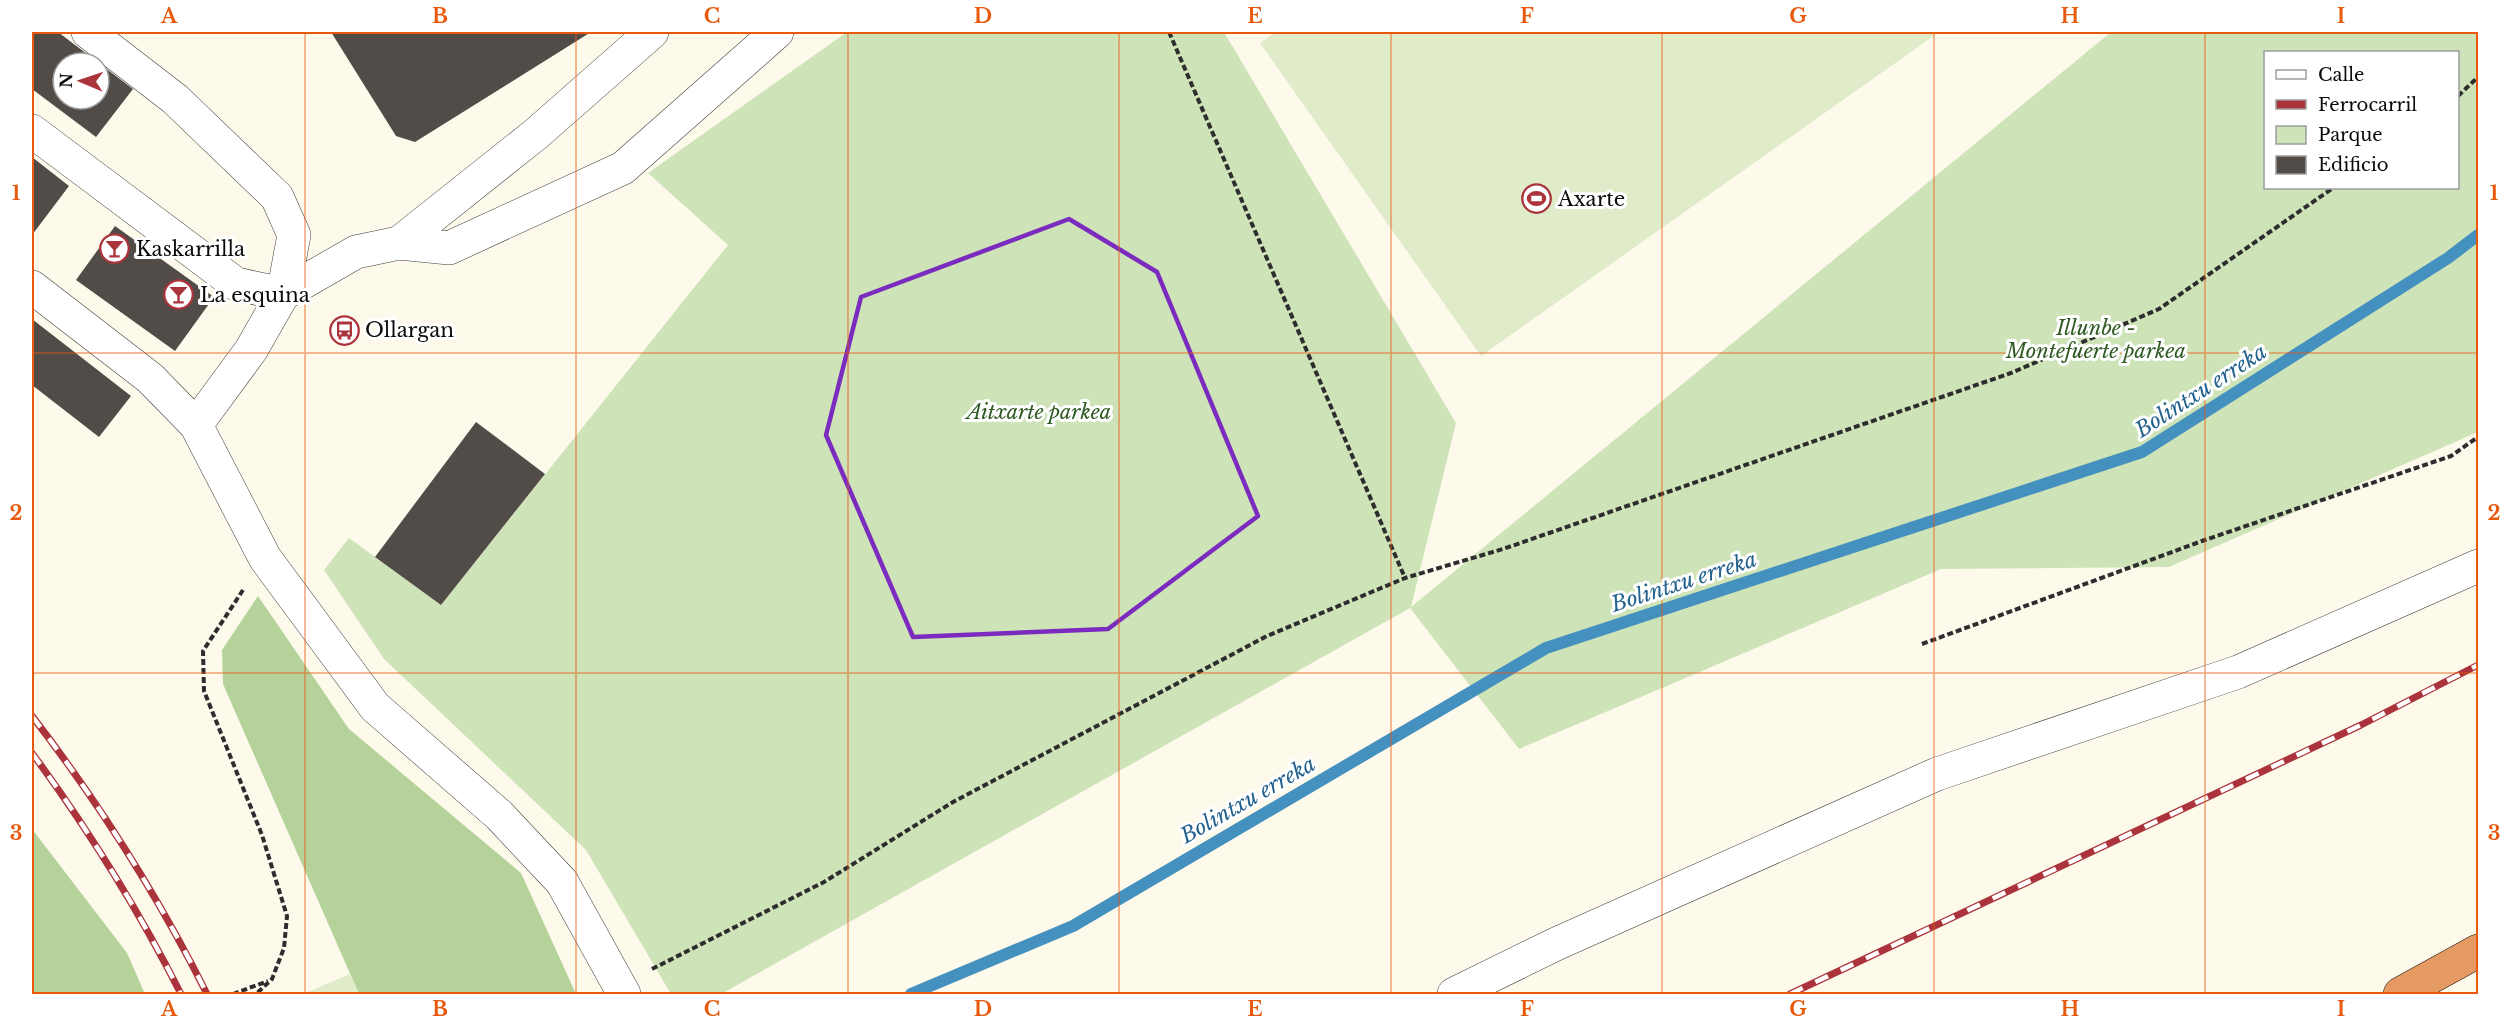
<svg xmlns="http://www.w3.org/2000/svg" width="2510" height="1026" font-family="'Libre Baskerville',serif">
	<rect width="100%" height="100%" fill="#fdf9eb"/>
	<!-- green -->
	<path fill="#cfe3b9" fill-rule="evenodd" d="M 847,32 L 1224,32 L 1456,423 L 1411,607 L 2111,32 L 2478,32 L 2478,432 L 2169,567 L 1941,569 L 1519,749 L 1410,608 L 721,994 L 671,994 L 586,850 L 384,659 L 324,570 L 349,538 L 441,605 L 728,245 L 648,173 ZM 2266,52 L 2458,52 L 2458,188 L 2266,188 Z"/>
	<!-- forest -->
	<path fill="#b4d29a" d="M 258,596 L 349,729 L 521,873 L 576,994 L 359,994 L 223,684 L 222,650 Z
		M 32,829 L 127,953 L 145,994 L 32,994 Z"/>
	<!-- pitch -->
	<path fill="#e0ebc9" d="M 1276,32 L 1939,32 L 1481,356 L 1260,43 Z
		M 350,974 L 359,994 L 303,994 Z"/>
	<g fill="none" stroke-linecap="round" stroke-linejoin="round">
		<!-- stream -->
		<path stroke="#4490be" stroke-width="12" d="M 911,994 L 1073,926 L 1546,648 L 2142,452 L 2448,258 L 2478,235"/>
	</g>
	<!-- building -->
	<path fill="#524c48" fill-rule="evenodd" d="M 32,32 L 58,32 L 133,89 L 96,137 L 32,89 ZM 63,63 L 99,63 L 99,99 L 63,99 Z
		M 331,32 L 591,32 L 415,142 L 396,136 Z
		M 32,157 L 69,186 L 32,235 Z
		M 115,226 L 214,297 L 175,351 L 76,280 Z
		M 32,319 L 131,396 L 99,437 L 32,385 Z
		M 476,422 L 545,474 L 441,605 L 375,557 Z"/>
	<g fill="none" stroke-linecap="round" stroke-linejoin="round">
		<defs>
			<path id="minor" d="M 88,32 L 175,99 L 277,197 L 294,235 L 283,294 L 251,350 L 196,425
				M 32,131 L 236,284 L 283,294
				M 399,243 L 536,134 L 652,32
				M 32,287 L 150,378 L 196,425 L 265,558 L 375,707 L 499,815 L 562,882 L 624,994
				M 283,294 L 356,252 L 399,243 L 449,248 L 623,168 L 777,32
				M 1454,994 L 1556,944 L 1937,774 L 2238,672 L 2478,566"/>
			<path id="highway" d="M 2400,994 L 2478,951"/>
		</defs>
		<!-- minor casing -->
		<use href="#minor" stroke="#3e3e3e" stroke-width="34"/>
		<!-- highway casing -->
		<use href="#highway" stroke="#1c1c1c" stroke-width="34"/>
		<!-- path -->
		<path stroke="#2d2d2d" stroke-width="4" stroke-dasharray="6 3" stroke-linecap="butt" d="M 1169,32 L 1405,578
			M 2458,96 L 2478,77
			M 243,590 L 203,651 L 204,691 L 262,835 L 287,916 L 284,948 L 272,979 L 256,994
			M 1922,644 L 2202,541 L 2451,456 L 2478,437
			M 652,969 L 824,882 L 953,802 L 1267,636 L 1405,578 L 1503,549 L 2011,373 L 2159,309 L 2333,188
			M 233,994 L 268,981"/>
		<!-- minor -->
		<use href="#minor" stroke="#fff" stroke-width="33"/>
		<!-- highway -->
		<use href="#highway" stroke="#e49a61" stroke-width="33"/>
		<defs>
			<path id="rail" d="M 32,716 C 99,803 158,896 207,994
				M 32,753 C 88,829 138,909 181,994
				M 1790,994 L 2361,725 L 2478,665"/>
		</defs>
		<!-- rail casing -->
		<use href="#rail" stroke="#ab333b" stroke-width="7"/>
		<!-- rail -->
		<use href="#rail" stroke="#fff" stroke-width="4.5" stroke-dasharray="14" stroke-linecap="butt"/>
	</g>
	<!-- marked area -->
	<path fill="none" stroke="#7b2cbf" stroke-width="4.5" stroke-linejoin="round" d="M 1069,219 L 1157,272 L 1258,516 L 1108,629 L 913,637 L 826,435 L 861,297 Z"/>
	<!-- grid -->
	<path fill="none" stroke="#e8590c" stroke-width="1.5" stroke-opacity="0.55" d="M 305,32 L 305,994M 576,32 L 576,994M 848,32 L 848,994M 1119,32 L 1119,994M 1391,32 L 1391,994M 1662,32 L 1662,994M 1934,32 L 1934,994M 2205,32 L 2205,994M 32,353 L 2478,353M 32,673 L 2478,673"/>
	<!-- icons -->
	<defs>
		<symbol id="stadium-ring" viewBox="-11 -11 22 22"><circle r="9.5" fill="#fff" stroke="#ab333b" stroke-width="1.5"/><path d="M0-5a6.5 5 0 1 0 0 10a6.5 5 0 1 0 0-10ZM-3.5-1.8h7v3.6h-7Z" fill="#ab333b"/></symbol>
		<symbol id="bar-ring" viewBox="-11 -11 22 22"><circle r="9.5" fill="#fff" stroke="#ab333b" stroke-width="1.5"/><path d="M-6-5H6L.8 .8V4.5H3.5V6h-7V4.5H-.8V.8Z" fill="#ab333b"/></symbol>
		<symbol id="bus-ring" viewBox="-11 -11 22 22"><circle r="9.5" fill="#fff" stroke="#ab333b" stroke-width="1.5"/><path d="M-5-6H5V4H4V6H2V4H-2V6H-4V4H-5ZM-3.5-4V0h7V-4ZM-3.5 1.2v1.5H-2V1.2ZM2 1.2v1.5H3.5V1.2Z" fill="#ab333b"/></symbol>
	</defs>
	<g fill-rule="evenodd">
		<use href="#stadium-ring" x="1520" y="182" width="33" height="33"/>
		<use href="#bar-ring" x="98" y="232" width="33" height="33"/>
		<use href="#bar-ring" x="162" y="278" width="33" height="33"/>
		<use href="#bus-ring" x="328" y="314" width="33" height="33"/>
	</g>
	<g text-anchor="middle" stroke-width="6" stroke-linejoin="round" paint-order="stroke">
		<!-- poi labels -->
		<g font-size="20" fill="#0b0b0b" stroke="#fff" text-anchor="start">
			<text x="1558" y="206">Axarte</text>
			<text x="136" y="256">Kaskarrilla</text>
			<text x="200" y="302">La esquina</text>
			<text x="365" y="337">Ollargan</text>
		</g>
		<!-- park labels -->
		<g font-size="20" font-style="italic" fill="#305a23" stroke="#fff">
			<text x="2096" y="335">Illunbe -<tspan x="2096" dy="23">Montefuerte parkea</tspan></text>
			<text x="1039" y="419">Aitxarte parkea</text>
		</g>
		<!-- water labels -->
		<g font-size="21" font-style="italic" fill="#23618e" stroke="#fff">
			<text transform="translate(2201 391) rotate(-33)" y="7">Bolintxu erreka</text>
			<text transform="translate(1684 582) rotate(-18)" y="7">Bolintxu erreka</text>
			<text transform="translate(1248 800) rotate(-30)" y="7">Bolintxu erreka</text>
		</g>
	</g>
	<!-- border -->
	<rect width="2510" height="1026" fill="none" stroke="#ffffff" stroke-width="66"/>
	<!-- legend -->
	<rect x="2264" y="51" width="195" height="138" fill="#ffffff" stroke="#9d9d9d" stroke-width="1.5"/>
	<rect x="2276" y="70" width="30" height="9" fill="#ffffff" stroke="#9d9d9d" stroke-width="1.5"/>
	<text x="2318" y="81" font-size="18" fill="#0b0b0b">Calle</text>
	<rect x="2276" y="100" width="30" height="9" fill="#ab333b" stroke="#9d9d9d" stroke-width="1.5"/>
	<text x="2318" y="111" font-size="18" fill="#0b0b0b">Ferrocarril</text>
	<rect x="2276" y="126" width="30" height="18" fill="#cfe3b9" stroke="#9d9d9d" stroke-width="1.5"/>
	<text x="2318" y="141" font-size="18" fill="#0b0b0b">Parque</text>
	<rect x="2276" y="156" width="30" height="18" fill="#524c48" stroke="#9d9d9d" stroke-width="1.5"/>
	<text x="2318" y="171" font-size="18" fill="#0b0b0b">Edificio</text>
	<!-- north arrow -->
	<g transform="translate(81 81) rotate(272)"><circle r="28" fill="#ffffff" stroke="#9d9d9d" stroke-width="1.5"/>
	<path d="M0-4.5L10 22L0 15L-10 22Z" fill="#ab333b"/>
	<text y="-9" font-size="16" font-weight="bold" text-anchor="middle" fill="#0b0b0b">N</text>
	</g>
	<rect x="33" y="33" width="2444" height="960" fill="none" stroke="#e8590c" stroke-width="2"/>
	<g font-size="20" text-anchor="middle" font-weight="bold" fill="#e8590c">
		<text x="169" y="23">A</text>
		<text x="440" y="23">B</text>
		<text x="712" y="23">C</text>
		<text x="983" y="23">D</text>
		<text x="1255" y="23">E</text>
		<text x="1527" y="23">F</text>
		<text x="1798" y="23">G</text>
		<text x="2070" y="23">H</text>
		<text x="2341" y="23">I</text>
		<text x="16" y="200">1</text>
		<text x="2494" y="200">1</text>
		<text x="16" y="520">2</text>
		<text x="2494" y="520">2</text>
		<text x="16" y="840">3</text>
		<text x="2494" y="840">3</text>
		<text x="169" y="1016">A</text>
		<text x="440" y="1016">B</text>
		<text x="712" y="1016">C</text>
		<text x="983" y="1016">D</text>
		<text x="1255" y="1016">E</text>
		<text x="1527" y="1016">F</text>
		<text x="1798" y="1016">G</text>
		<text x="2070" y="1016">H</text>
		<text x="2341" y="1016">I</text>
	</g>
</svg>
